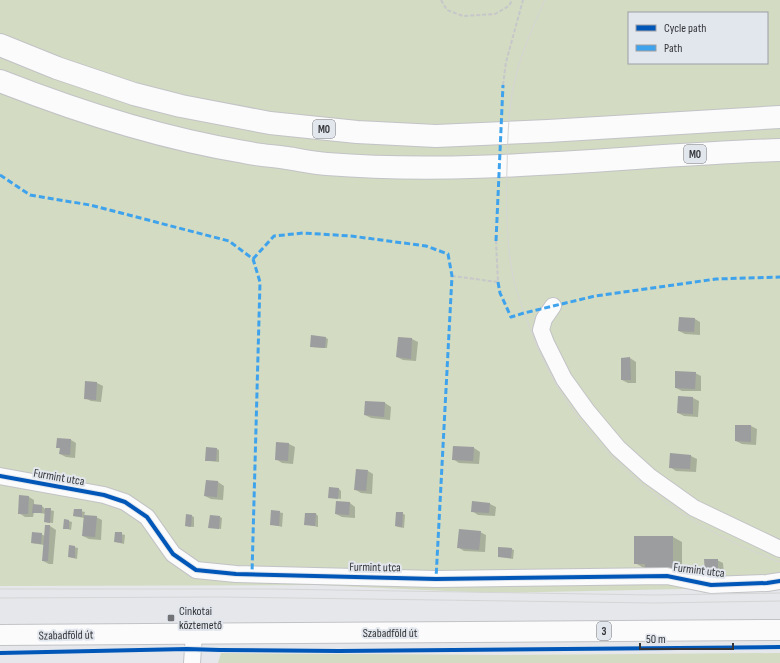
<svg xmlns="http://www.w3.org/2000/svg" width="780" height="663" font-family="'Sofia Sans Condensed',sans-serif">
	<rect width="100%" height="100%" fill="#e5e7ea"/>
	<!-- green -->
	<path fill="#d3dbc2" fill-rule="evenodd" d="M 0,0 L 780,0 L 780,587 L 491,593 L 317,585 L 0,586 ZM 629,13 L 767,13 L 767,63 L 629,63 Z
		M 221,653 L 502,655 L 780,653 L 780,663 L 218,663 Z"/>
	<!-- shadow -->
	<path fill="#0003" d="M 695,319 L 700,322 L 700,335 L 685,334 L 679,331 Z
		M 326,338 L 328,339 L 327,348 L 313,347 L 311,346 Z
		M 399,338 L 412,339 L 418,342 L 416,361 L 403,360 L 397,357 Z
		M 630,358 L 636,362 L 636,383 L 628,383 L 622,380 Z
		M 695,373 L 701,376 L 701,391 L 682,391 L 676,388 Z
		M 97,383 L 103,386 L 101,402 L 91,401 L 85,398 Z
		M 693,398 L 699,401 L 698,417 L 684,416 L 678,413 Z
		M 366,402 L 385,403 L 391,407 L 390,420 L 371,418 L 365,415 Z
		M 751,426 L 757,429 L 756,445 L 742,444 L 736,441 Z
		M 71,440 L 76,443 L 75,458 L 66,457 L 60,454 L 61,449 L 57,447 Z
		M 289,444 L 295,447 L 293,464 L 282,463 L 276,459 Z
		M 474,448 L 480,452 L 479,464 L 459,463 L 453,459 Z
		M 217,449 L 219,450 L 219,462 L 209,461 L 206,460 Z
		M 691,456 L 697,459 L 696,472 L 676,471 L 670,467 Z
		M 368,471 L 373,474 L 372,494 L 361,493 L 356,490 Z
		M 206,482 L 218,482 L 224,486 L 223,500 L 211,499 L 205,496 Z
		M 339,489 L 341,491 L 341,499 L 329,497 Z
		M 29,497 L 34,500 L 34,505 L 42,506 L 45,509 L 54,511 L 53,523 L 45,522 L 46,514 L 34,512 L 33,517 L 25,517 L 19,513 Z
		M 350,503 L 355,507 L 355,518 L 342,517 L 336,514 Z
		M 490,504 L 496,507 L 495,516 L 478,515 L 472,511 Z
		M 75,510 L 85,512 L 84,516 L 96,517 L 102,520 L 101,540 L 89,539 L 83,536 L 84,518 L 74,516 Z
		M 272,511 L 283,513 L 282,527 L 271,524 Z
		M 402,513 L 405,515 L 404,528 L 398,527 L 396,526 Z
		M 316,514 L 318,516 L 318,527 L 305,524 Z
		M 192,516 L 194,517 L 194,527 L 186,526 Z
		M 220,517 L 222,518 L 221,529 L 210,527 Z
		M 65,520 L 72,522 L 71,530 L 64,528 Z
		M 46,526 L 50,526 L 56,530 L 53,564 L 49,564 L 43,561 L 44,545 L 32,543 L 41,534 L 45,536 Z
		M 480,532 L 486,535 L 485,552 L 464,551 L 458,547 Z
		M 116,533 L 125,535 L 124,544 L 116,542 Z
		M 673,537 L 682,542 L 682,574 L 644,568 L 635,563 Z
		M 69,546 L 78,548 L 77,559 L 69,557 Z
		M 511,549 L 514,550 L 513,559 L 501,557 L 499,556 Z
		M 717,560 L 723,563 L 724,575 L 711,576 L 705,572 Z"/>
	<!-- building -->
	<path fill="#9c9d9f" d="M 679,317 L 695,318 L 694,332 L 678,331 Z
		M 311,335 L 326,337 L 325,348 L 310,347 Z
		M 398,337 L 412,338 L 411,359 L 396,357 Z
		M 630,357 L 631,380 L 621,380 L 621,358 Z
		M 675,371 L 696,372 L 695,389 L 675,388 Z
		M 85,381 L 97,382 L 96,400 L 84,399 Z
		M 678,396 L 693,397 L 693,414 L 677,413 Z
		M 365,401 L 385,402 L 384,417 L 364,415 Z
		M 735,425 L 751,425 L 751,442 L 735,441 Z
		M 57,438 L 71,439 L 70,455 L 59,454 L 60,448 L 56,448 Z
		M 276,442 L 289,443 L 288,461 L 275,460 Z
		M 453,446 L 474,447 L 473,461 L 452,460 Z
		M 206,447 L 217,448 L 216,461 L 205,461 Z
		M 670,453 L 691,455 L 690,469 L 669,468 Z
		M 356,469 L 368,470 L 366,491 L 354,490 Z
		M 206,480 L 218,481 L 217,497 L 204,496 Z
		M 329,487 L 339,488 L 338,499 L 328,498 Z
		M 19,495 L 29,496 L 28,514 L 18,514 Z
		M 336,501 L 350,502 L 349,515 L 335,514 Z
		M 472,501 L 490,503 L 489,513 L 471,512 Z
		M 33,504 L 42,505 L 42,513 L 32,513 Z
		M 45,508 L 51,508 L 50,523 L 44,522 Z
		M 74,509 L 82,509 L 82,517 L 73,516 Z
		M 271,510 L 280,511 L 279,526 L 270,525 Z
		M 396,512 L 403,512 L 402,527 L 395,526 Z
		M 305,513 L 316,513 L 315,526 L 304,525 Z
		M 186,514 L 192,515 L 191,527 L 185,526 Z
		M 84,515 L 97,516 L 95,537 L 82,536 Z
		M 210,515 L 220,516 L 219,529 L 208,528 Z
		M 64,519 L 69,520 L 69,529 L 63,529 Z
		M 45,525 L 50,525 L 48,561 L 42,561 Z
		M 459,529 L 481,531 L 479,550 L 457,548 Z
		M 32,532 L 42,533 L 41,544 L 31,543 Z
		M 115,532 L 122,532 L 122,543 L 114,542 Z
		M 634,536 L 673,536 L 673,569 L 645,569 L 645,564 L 634,564 Z
		M 69,545 L 75,546 L 75,558 L 68,557 Z
		M 498,547 L 512,548 L 511,558 L 498,557 Z
		M 704,559 L 718,559 L 718,572 L 705,573 Z"/>
	<g fill="none" stroke-linecap="round" stroke-linejoin="round">
		<defs>
			<path id="minor" d="M 553,306 L 544,319 L 541,330 L 546,343 L 564,379 L 587,411 L 618,448 L 649,476 L 694,508 L 780,549
				M 0,476 L 104,495 L 125,502 L 147,517 L 173,554 L 196,570 L 236,574 L 436,579 L 667,576 L 711,585 L 767,583 L 780,581
				M 192,663 L 194,634"/>
			<path id="major" d="M 0,635 L 780,630"/>
			<path id="highway" d="M 0,45 L 57,68 L 134,94 L 181,106 L 270,123 L 357,132 L 436,136 L 548,131 L 780,117
				M 0,81 C 79,112 160,138 244,152 C 258,155 273,156 287,158 C 300,160 314,163 327,164 C 478,176 629,155 780,150"/>
		</defs>
		<!-- minor casing -->
		<use href="#minor" stroke="#c2c3c6" stroke-width="18"/>
		<!-- major casing -->
		<use href="#major" stroke="#c2c3c6" stroke-width="22"/>
		<!-- highway casing -->
		<use href="#highway" stroke="#c2c3c6" stroke-width="24"/>
		<!-- path -->
		<path stroke="#c6c7ca" stroke-width="2" stroke-dasharray="4 2" stroke-linecap="butt" d="M 441,0 L 447,10 L 463,16 L 495,14 L 509,6 L 512,0
			M 503,85 L 506,62 L 523,0
			M 452,276 L 498,282 L 496,241"/>
		<!-- minor -->
		<use href="#minor" stroke="#fbfbfc" stroke-width="16"/>
		<!-- major -->
		<use href="#major" stroke="#fbfbfc" stroke-width="20"/>
		<!-- highway -->
		<use href="#highway" stroke="#fbfbfc" stroke-width="22"/>
		<!-- tram -->
		<path stroke="#d5d5d6" stroke-width="1" d="M 545,0 C 534,24 523,49 516,75 C 508,105 508,136 507,168 C 506,200 506,233 511,265 C 514,286 522,307 530,328 C 573,445 666,519 780,562
			M 0,589 L 273,589 L 654,595 L 780,593
			M 0,598 L 220,597 L 654,603 L 780,601"/>
		<!-- quiet -->
		<path stroke="#3ea3ec" stroke-width="3" stroke-dasharray="6 3" stroke-linecap="butt" d="M 0,175 L 30,195 L 90,205 L 229,241 L 253,259 L 260,282 L 252,574
			M 496,241 L 503,85
			M 253,259 L 274,236 L 303,233 L 351,236 L 426,246 L 448,254 L 452,276 L 436,579
			M 498,282 L 500,293 L 511,317 L 524,313 L 595,296 L 716,279 L 780,277"/>
		<defs>
			<path id="cycleway" d="M 0,476 L 104,495 L 125,502 L 147,517 L 173,554 L 196,570 L 236,574 L 436,579 L 667,576 L 711,585 L 767,583 L 780,581
				M 0,653 L 187,649 L 220,650 L 339,651 L 780,647"/>
		</defs>
		<!-- cycleway casing -->
		<use href="#cycleway" stroke="#e2e6ed" stroke-width="6"/>
		<!-- cycleway -->
		<use href="#cycleway" stroke="#0057b8" stroke-width="4"/>
	</g>
	<!-- markers -->
	<rect fill="#717376" stroke="#e2e6ed" stroke-width="1.5" x="167" y="614" width="8" height="8" rx="2"/>
	<g text-anchor="middle" stroke-width="4" stroke-linejoin="round" paint-order="stroke">
		<!-- shield labels -->
		<g fill="#e2e6ed" stroke="#686a6e" stroke-width="1">
			<rect x="313" y="120" width="22" height="18" rx="3"/>
			<rect x="684" y="145" width="22" height="18" rx="3"/>
			<rect x="597" y="622" width="14" height="18" rx="3"/>
		</g>
		<g font-size="11" font-weight="bold" fill="#333538">
			<text x="324" y="133">M0</text>
			<text x="695" y="158">M0</text>
			<text x="604" y="635">3</text>
		</g>
		<!-- street labels -->
		<g font-size="12" fill="#333538" stroke="#e2e6ed">
			<text transform="translate(59 477) rotate(10)" y="4">Furmint utca</text>
			<text transform="translate(375 567) rotate(1)" y="4">Furmint utca</text>
			<text transform="translate(699 570) rotate(7)" y="4">Furmint utca</text>
			<text x="390" y="637">Szabadföld út</text>
			<text transform="translate(66 635) rotate(-1)" y="4">Szabadföld út</text>
		</g>
		<!-- poi labels -->
		<g font-size="12" fill="#333538" stroke="#e2e6ed" text-anchor="start">
			<text x="179" y="615">Cinkotai<tspan x="179" dy="14">köztemető</tspan></text>
		</g>
	</g>
	<!-- legend -->
	<rect x="628" y="12" width="140" height="52" fill="#e2e6ed" stroke="#9c9fa5"/>
	<rect x="636" y="25" width="20" height="6" fill="#0057b8" stroke="#9c9fa5"/>
	<text x="664" y="32" font-size="12" fill="#333538">Cycle path</text>
	<rect x="636" y="45" width="20" height="6" fill="#3ea3ec" stroke="#9c9fa5"/>
	<text x="664" y="52" font-size="12" fill="#333538">Path</text>
	<!-- scale -->
	<path d="M640 643v6h93v-6" fill="none" stroke="#333538" stroke-width="2"/>
	<text x="646" y="643" font-size="12" fill="#333538" stroke="#e2e6ed" stroke-width="3" paint-order="stroke">50 m</text>
</svg>
